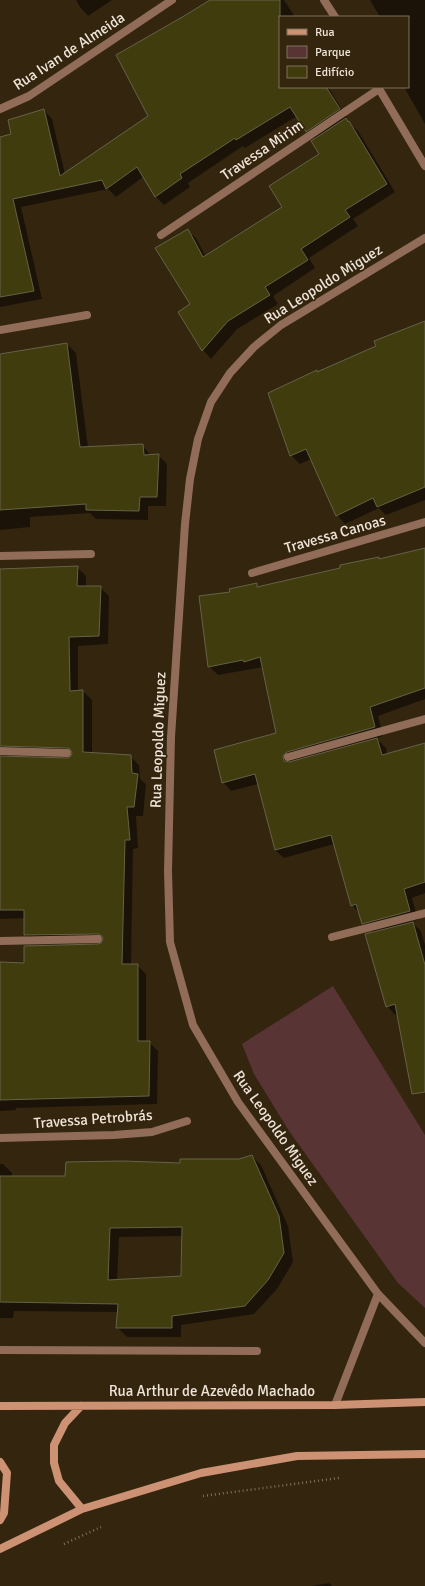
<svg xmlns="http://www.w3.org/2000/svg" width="425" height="1586" font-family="Signika,sans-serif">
	<rect width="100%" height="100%" fill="#34250f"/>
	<!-- green -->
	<path fill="#593435" d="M 333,986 L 425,1135 L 425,1308 L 398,1283 L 289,1131 L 254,1074 L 242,1044 Z"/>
	<!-- shadow -->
	<path fill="#0007" fill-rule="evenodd" d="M 76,0 L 112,0 L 88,16 L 80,7 Z
		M 214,0 L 284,0 L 295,17 L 280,17 L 280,87 L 328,87 L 347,118 L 345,119 L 358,131 L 395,192 L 353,219 L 358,226 L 309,258 L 315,268 L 273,296 L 278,304 L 237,329 L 211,359 L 203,350 L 179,312 L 191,304 L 187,230 L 196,238 L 206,257 L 283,208 L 321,154 L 315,140 L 306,131 L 297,116 L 245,148 L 243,146 L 188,183 L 190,187 L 164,205 L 155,196 L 143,177 L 116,197 L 108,189 L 21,207 L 42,299 L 0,307 L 0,138 L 13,135 L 44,110 L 52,119 L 65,174 L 150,117 Z
		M 370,0 L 425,0 L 425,124 L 404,87 L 408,87 L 408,17 L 380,17 Z
		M 425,322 L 425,500 L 386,515 L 379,508 L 345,524 L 337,515 L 311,459 L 300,464 L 291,455 L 317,372 L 318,373 L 377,346 Z
		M 67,344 L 76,353 L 88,448 L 142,445 L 151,456 L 158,455 L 167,464 L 166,506 L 148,506 L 148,520 L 96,519 L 90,513 L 30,517 L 30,527 L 0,530 L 0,353 L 10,353 Z
		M 425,549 L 425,699 L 378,716 L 383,736 L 376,738 L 386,748 L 387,755 L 425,744 L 425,893 L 412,898 L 418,920 L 411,921 L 421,931 L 425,945 L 425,1089 L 398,1014 L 395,1015 L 387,1006 L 373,933 L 362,923 L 359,913 L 352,905 L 334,844 L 284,858 L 275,850 L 258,784 L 231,791 L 223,782 L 278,734 L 263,667 L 218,675 L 209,666 L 231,593 L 256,584 L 260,587 L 379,558 L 380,560 Z
		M 77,567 L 86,576 L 86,587 L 100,587 L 109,596 L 108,644 L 78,646 L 78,691 L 83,691 L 92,700 L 92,754 L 130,756 L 139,765 L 140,779 L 146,784 L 143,816 L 136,816 L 138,848 L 133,849 L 131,965 L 137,965 L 146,974 L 146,1042 L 149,1042 L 158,1051 L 157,1104 L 16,1108 L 16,1110 L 0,1111 L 0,963 L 25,964 L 98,945 L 103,942 L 34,944 L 25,935 L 25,918 L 0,919 L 0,570 ZM 10,754 L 72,756 L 67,760 L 3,758 Z
		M 252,1156 L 261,1165 L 288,1226 L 293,1262 L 277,1289 L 254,1314 L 181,1325 L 181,1337 L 127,1337 L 118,1328 L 118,1312 L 14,1311 L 13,1318 L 0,1318 L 0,1164 L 3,1164 L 12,1173 L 12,1177 L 66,1177 L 181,1164 L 239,1160 ZM 183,1236 L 182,1277 L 117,1280 L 119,1237 Z
		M 329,1583 L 332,1586 L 312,1586 Z"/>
	<!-- building -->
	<path fill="#403c0e" stroke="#656247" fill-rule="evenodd" d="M 210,0 L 280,0 L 280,87 L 326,87 L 340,109 L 306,132 L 290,107 L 236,140 L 235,138 L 180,174 L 182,178 L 155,197 L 137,167 L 106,189 L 102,180 L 13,199 L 34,291 L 0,297 L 0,137 L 11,134 L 8,120 L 44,109 L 60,176 L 148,116 L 116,55 L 184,16 Z
		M 346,118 L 348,122 L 349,121 L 387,184 L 345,210 L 350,217 L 301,249 L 308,260 L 265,287 L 270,295 L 228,321 L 202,351 L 178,312 L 190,304 L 155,248 L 188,229 L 203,257 L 282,207 L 269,186 L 319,154 L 311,141 Z
		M 425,321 L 425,487 L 377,507 L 373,498 L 336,516 L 306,449 L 290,456 L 268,393 L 317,370 L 317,372 L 376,346 L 374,341 Z
		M 67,343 L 80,447 L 143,444 L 144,455 L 159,454 L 157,497 L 140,497 L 139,511 L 86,510 L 86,504 L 0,510 L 0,354 Z
		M 425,548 L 425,688 L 370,707 L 375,727 L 287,752 L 283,756 L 284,761 L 289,762 L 377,738 L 382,755 L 425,743 L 425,882 L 404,889 L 410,911 L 362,924 L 356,904 L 351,906 L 331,835 L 275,850 L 255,774 L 222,783 L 214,750 L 276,733 L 260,657 L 244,662 L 243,660 L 208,667 L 199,596 L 230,592 L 229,589 L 257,583 L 257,587 L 340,568 L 340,565 L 379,557 L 379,559 Z
		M 78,566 L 77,586 L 101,586 L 99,636 L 69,637 L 70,691 L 83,690 L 83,752 L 131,755 L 132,773 L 138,774 L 134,807 L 127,807 L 130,840 L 125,840 L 122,964 L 138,964 L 138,1041 L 150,1041 L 149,1096 L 0,1100 L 0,962 L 24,963 L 24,946 L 98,944 L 101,943 L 103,939 L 102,936 L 98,934 L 24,935 L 24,910 L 0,910 L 0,756 L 67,758 L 71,756 L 72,753 L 70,749 L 67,748 L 0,746 L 0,569 Z
		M 413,922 L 425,965 L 425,1092 L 412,1094 L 395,1004 L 386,1007 L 365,934 Z
		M 252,1155 L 279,1216 L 284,1253 L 268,1280 L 245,1306 L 172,1316 L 172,1328 L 116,1328 L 118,1304 L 0,1302 L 0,1176 L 65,1176 L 66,1162 L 123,1161 L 180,1163 L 180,1159 L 239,1159 ZM 182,1227 L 181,1276 L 108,1280 L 110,1228 Z"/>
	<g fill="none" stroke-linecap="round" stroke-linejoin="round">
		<!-- path -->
		<path stroke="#7e715e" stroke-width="2.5" stroke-dasharray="1 3" stroke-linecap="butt" d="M 203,1496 L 339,1478
			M 64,1544 L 101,1527"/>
		<!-- street -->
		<path stroke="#916c59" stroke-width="8" d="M 324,0 L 335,17
			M 378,87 L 425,166
			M 0,109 L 29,96 L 172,0
			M 161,235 L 379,89
			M 425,238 L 281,325 L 254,347 L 230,373 L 211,402 L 198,439 L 190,479 L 185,524 L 171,737 L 168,871 L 170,942 L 193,1025 L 238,1102 L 378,1294 L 425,1343
			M 0,330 L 87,315
			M 0,556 L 91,554
			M 252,573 L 425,522
			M 0,751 L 67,753
			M 288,757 L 425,719
			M 332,937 L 425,913
			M 0,941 L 98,939
			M 0,1138 L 114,1135 L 152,1132 L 187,1121
			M 0,1350 L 257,1351
			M 335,1405 L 378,1294"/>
		<!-- secondary -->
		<path stroke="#cd9173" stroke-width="8" d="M 0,1406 L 335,1405 L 425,1402
			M 81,1406 L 65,1423 L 54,1445 L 54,1463 L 59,1481 L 82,1509
			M 0,1462 L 7,1473 L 4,1513 L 0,1520
			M 0,1549 L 82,1509 L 201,1473 L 297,1456 L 425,1454"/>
	</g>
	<g text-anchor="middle" stroke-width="3.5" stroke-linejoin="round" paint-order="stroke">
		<!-- street labels -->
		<g font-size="15" fill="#eee4d7" stroke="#34250f">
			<text transform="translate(69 51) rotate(-33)" y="5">Rua Ivan de Almeida</text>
			<text transform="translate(262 150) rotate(-34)" y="5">Travessa Mirim</text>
			<text transform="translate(323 284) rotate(-32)" y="5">Rua Leopoldo Miguez</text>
			<text transform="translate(335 534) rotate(-16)" y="5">Travessa Canoas</text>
			<text transform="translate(158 740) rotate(-88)" y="5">Rua Leopoldo Miguez</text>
			<text transform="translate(93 1119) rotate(-4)" y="5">Travessa Petrobrás</text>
			<text transform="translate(276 1128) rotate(55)" y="5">Rua Leopoldo Miguez</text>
			<text x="212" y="1396">Rua Arthur de Azevêdo Machado</text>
		</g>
	</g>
	<!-- legend -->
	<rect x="279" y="16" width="130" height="72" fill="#34250f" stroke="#7e715f"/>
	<rect x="287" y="29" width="20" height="6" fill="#cd9173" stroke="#7e715f"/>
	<text x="315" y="36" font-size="12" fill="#eee4d7">Rua</text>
	<rect x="287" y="46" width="20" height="12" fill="#593435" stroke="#7e715f"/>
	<text x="315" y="56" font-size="12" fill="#eee4d7">Parque</text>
	<rect x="287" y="66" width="20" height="12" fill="#403c0e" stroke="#7e715f"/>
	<text x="315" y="76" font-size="12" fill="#eee4d7">Edifício</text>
</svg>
